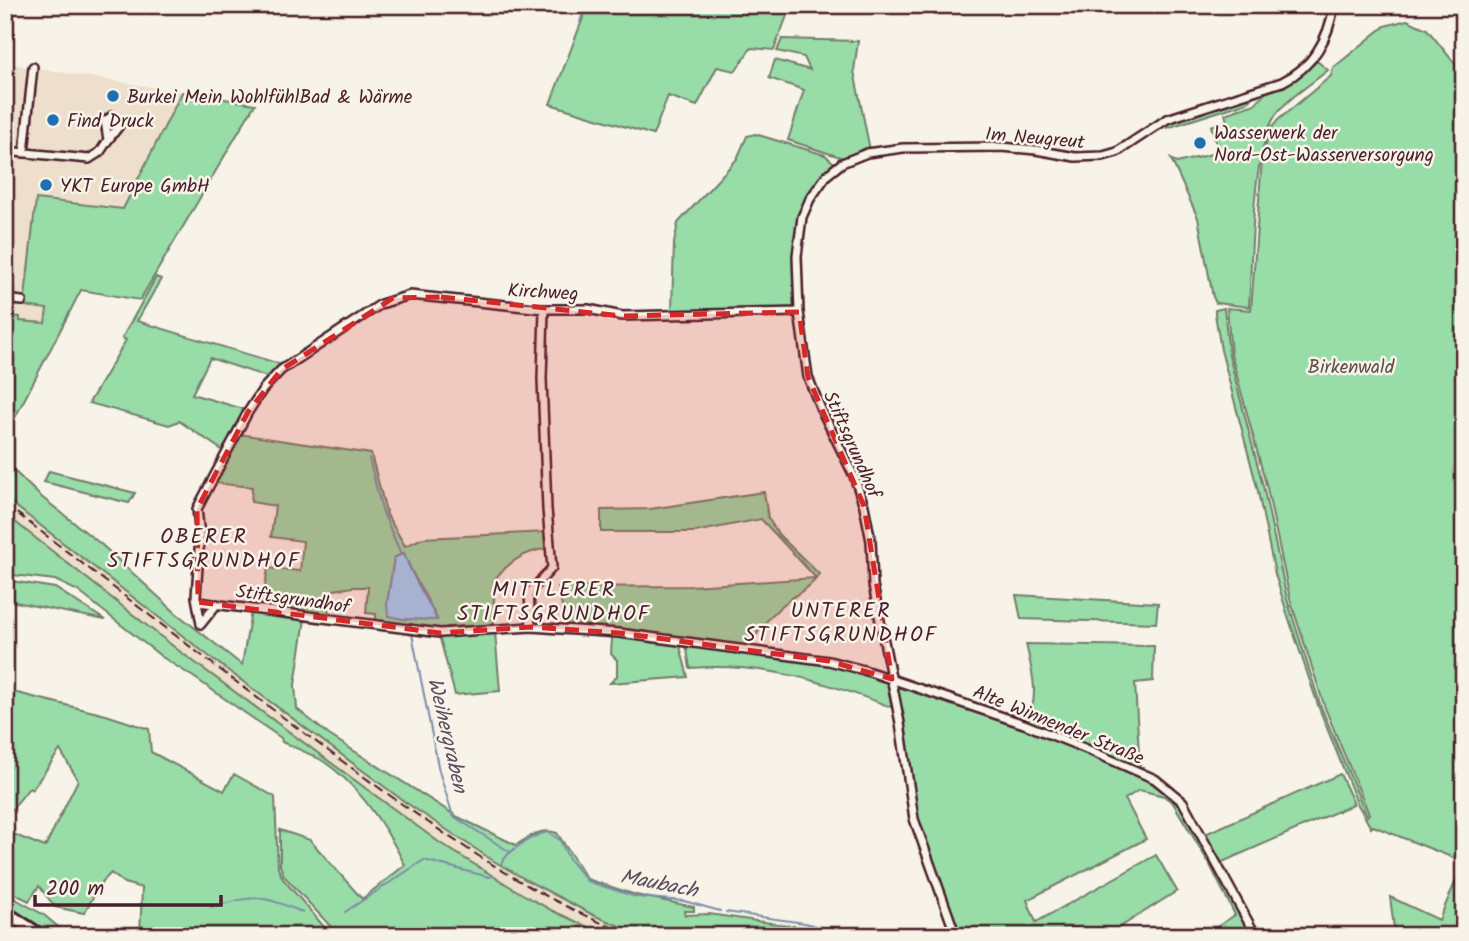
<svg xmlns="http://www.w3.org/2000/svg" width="1469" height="941" font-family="Kalam,sans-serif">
	<rect width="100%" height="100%" fill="#f7f3e8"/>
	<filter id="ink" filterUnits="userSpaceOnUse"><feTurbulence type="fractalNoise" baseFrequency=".0143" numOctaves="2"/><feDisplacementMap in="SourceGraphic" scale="14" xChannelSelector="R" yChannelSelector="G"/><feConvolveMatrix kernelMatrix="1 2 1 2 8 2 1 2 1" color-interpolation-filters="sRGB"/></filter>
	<g filter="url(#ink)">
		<!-- built -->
		<path fill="#eddfcb" d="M 5,63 L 182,92 L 5,437 Z
			M 5,498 L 210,657 L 447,831 L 530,882 L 593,915 L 643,936 L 608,936 L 553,911 L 440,843 L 178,650 L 5,514 Z"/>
		<!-- green -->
		<path fill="#98dca8" stroke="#717e6a" stroke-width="2" fill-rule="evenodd" d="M 588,5 L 791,5 L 774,50 L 751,48 L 735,71 L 717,67 L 697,106 L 668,96 L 653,135 L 550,104 Z
			M 1407,20 L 1427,29 L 1464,75 L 1464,862 L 1373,826 L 1371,828 L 1357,803 L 1319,708 L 1287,613 L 1275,574 L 1257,487 L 1221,350 L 1215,314 L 1215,310 L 1224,308 L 1229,355 L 1264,490 L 1287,599 L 1321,707 L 1367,816 L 1369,814 L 1325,708 L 1290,599 L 1267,488 L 1231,354 L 1227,308 L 1251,310 L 1262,159 L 1270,130 L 1278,120 L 1331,76 L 1333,68 L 1385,26 Z
			M 782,39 L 858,41 L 854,71 L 870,150 L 843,158 L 788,140 L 804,90 L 769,78 L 775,60 L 810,70 L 804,57 L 777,51 Z
			M 1317,61 L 1328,70 C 1313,83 1285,100 1275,116 C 1251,154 1252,260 1249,307 L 1216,303 L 1213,297 L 1198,218 L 1171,159 L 1177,163 L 1219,152 L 1211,126 L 1227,121 L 1225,114 L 1255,104 L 1267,91 L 1284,87 Z
			M 182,92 L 255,104 L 140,300 L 81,290 L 5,437 L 6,316 L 20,317 L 20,321 L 45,323 L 47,309 L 24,306 L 36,199 L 123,209 Z
			M 1253,96 L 1248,102 L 1236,106 L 1167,128 L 1168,122 Z
			M 755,134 L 825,155 L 833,162 L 834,165 C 790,216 795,242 796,306 L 793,309 L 673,312 L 672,309 L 674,243 L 678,223 L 737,159 L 747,136 Z
			M 156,277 L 161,279 L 137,321 L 280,364 L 270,378 L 210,358 L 192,394 L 247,410 L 225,452 L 179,421 L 169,425 L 89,403 L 126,340 L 122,338 Z
			M 239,434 L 371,454 L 387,515 L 405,546 L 423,538 L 547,532 L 548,548 C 524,552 510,561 494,580 L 494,625 L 447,627 L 445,631 L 376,620 L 376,614 L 366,613 L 368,587 L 353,587 L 334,590 L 330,596 L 328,616 L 300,611 L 299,613 L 261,609 L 268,568 L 300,571 L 303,541 L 271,537 L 275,506 L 251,502 L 252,487 L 214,483 ZM 404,553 C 412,577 427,596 437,619 L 403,619 L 387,604 L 394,558 Z
			M 5,462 L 39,495 L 102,545 L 176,613 L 242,665 L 251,611 L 305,619 L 295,685 L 297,709 L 329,735 L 458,817 L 516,845 C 530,837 541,827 557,833 L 587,879 L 636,895 L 694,907 L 694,911 L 684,911 L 685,915 L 709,914 L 812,929 L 816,936 L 643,936 L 593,915 L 530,882 L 492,860 L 405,802 L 210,657 L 5,498 Z
			M 49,471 L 135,493 L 129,503 L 44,482 Z
			M 764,492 L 768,518 L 779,535 L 819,574 C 812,587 801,591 789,600 C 771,613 759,629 748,648 L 681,637 L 566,627 L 558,587 L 691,586 L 816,578 L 761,519 L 695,532 L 601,532 L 601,510 L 650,509 Z
			M 5,514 L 178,650 L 440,843 L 519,892 L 553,911 L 608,936 L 337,936 L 332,928 L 284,876 L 280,865 L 280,830 L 310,840 L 362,899 L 405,865 C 386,827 360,786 323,761 C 311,754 296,748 282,742 L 281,738 L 195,678 L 162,657 L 78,591 L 55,580 L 5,574 Z
			M 5,580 L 55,588 L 105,620 L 5,600 Z
			M 1016,595 L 1158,603 L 1156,623 L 1021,619 Z
			M 495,632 L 500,691 L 455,695 L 439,635 Z
			M 612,636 L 676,643 L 680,646 L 688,677 L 610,683 L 617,676 L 617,660 L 611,654 Z
			M 686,644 C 754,653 826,656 890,682 L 896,709 C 827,682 764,662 690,668 Z
			M 1026,644 L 1154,646 L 1153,681 L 1135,683 L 1140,771 L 1115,757 L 1027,722 C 1040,696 1032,671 1026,644 Z
			M 899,684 C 993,716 1102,744 1181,803 L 1254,936 L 1215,936 L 1212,930 L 1235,915 L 1210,865 L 1173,803 L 1164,796 L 1139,790 L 1125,799 L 1146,839 L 1027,900 L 1036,922 L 1156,855 L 1177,891 L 1106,936 L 961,936 L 953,921 L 918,819 L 897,689 Z
			M 5,690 L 106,715 L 149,729 L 151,752 L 224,791 L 234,774 L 275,797 L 278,868 L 283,879 L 332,936 L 140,936 L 142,888 L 124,883 L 111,873 L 102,882 L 84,913 L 55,907 L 39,886 L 29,901 L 5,889 L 5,831 L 45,847 L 78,780 L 60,750 L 32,790 L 29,788 L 5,818 Z
			M 1340,774 L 1354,804 L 1218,864 L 1203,835 Z
			M 1464,862 L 1464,936 L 1395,936 L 1390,897 L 1439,920 Z
			M 5,893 L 44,915 L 69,936 L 51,936 L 5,904 Z"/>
		<!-- water -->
		<path fill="#9bd4fb" stroke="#7b8ca8" stroke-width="2" d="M 404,553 C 411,577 427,597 437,620 L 403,619 L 388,616 L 387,604 L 394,558 Z"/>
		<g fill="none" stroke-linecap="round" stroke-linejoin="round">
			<!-- stream -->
			<path stroke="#7b8ca8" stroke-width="2" d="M 580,22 L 585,5
				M 369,458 L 382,510 L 401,554
				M 412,634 L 439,771 L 453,816 L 510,852
				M 501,864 C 508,850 533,835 548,832 L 560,840 L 569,859 L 587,881 L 636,897 L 684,901 L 720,911
				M 211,907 C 257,895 258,894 302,912
				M 345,912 L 424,860 L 489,877 L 493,876
				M 726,912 L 805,923 L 816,926 L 818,936"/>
			<defs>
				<path id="minor" d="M 112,116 L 118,120 L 119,126 L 108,140 L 105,121 Z
					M 5,151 L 89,159 L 100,152 L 108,140
					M 24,153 L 33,67
					M 5,299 L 22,301
					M 198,602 L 440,633 L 531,627 L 619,633 L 829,661 L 864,670 L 1024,724 L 1084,748 L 1155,779 L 1183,802 L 1256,936
					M 201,624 L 196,597 L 200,536 L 197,509 L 248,412 L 263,389 L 281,370 L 381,304 L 410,295 L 544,309 L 588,309 L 622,316 L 799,312
					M 201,624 L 217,604
					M 531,627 L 529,593 L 552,568 L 547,509 L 542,379 L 544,309
					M 956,936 L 914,819 L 900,723 L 873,585 L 871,541 L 864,506 L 854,476 L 820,407 L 808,377 L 799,312 L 797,256 L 802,217 L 810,199 L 827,175 L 842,163 L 867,153 L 903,148 L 1001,147 L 1036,150 L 1075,157 L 1103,156 L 1117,152 L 1167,119 L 1282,82 C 1313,67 1329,38 1334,5"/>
				<path id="highway" d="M 5,912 L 42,936
					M 5,928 L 17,936"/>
			</defs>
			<!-- minor casing -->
			<use href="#minor" stroke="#4a1f2b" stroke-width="12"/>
			<!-- highway casing -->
			<use href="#highway" stroke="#4a1f2b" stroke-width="16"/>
			<!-- minor -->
			<use href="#minor" stroke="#f7f3e8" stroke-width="7"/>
			<!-- highway -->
			<use href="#highway" stroke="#f7f3e8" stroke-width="10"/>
			<!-- rail -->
			<path stroke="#4a1f2b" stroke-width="2" stroke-dasharray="10 5" stroke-linecap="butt" d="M 5,504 C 123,594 240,687 360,774 C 443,834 538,901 634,936"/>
		</g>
	</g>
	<!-- marked area -->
	<path fill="#d62828" fill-opacity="0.2" stroke="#d62828" stroke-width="5" stroke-dasharray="14 9" stroke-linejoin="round" d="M 441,297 L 622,316 L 799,312 L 808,377 L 864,506 L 892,679 L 829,661 L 619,633 L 531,627 L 440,633 L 198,602 L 197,509 L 248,412 L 281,370 L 393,298 Z"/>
	<!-- markers -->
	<g fill="#1f6fb2" stroke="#f7f3e8" stroke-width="2.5">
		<circle cx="113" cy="96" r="7"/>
		<circle cx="53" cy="120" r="7"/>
		<circle cx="1200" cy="143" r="7"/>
		<circle cx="46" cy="185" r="7"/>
	</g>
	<g text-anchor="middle" stroke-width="5" stroke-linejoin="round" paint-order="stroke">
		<!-- poi labels -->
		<g font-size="19" fill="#4a1f2b" stroke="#f7f3e8" text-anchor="start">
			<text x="127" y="103">Burkei Mein WohlfühlBad &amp; Wärme</text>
			<text x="67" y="127">Find Druck</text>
			<text x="1214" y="139">Wasserwerk der<tspan x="1214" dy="22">Nord-Ost-Wasserversorgung</tspan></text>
			<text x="60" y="192">YKT Europe GmbH</text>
		</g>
		<!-- street labels -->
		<g font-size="19" fill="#4a1f2b" stroke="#f7f3e8">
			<text transform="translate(1035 137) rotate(5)" y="7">Im Neugreut</text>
			<text transform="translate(543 291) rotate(3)" y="7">Kirchweg</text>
			<text transform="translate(853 444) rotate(66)" y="7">Stiftsgrundhof</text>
			<text transform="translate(293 598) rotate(8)" y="7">Stiftsgrundhof</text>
			<text transform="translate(1059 724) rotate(22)" y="7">Alte Winnender Straße</text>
		</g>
		<!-- park labels -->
		<g font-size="19" fill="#5e4e4a" stroke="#f7f3e8">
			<text x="1351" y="373">Birkenwald</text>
		</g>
		<!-- neighbourhood labels -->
		<g font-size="21" letter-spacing="2" fill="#4a1f2b" stroke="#f7f3e8">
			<text x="204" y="543">OBERER<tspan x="204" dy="24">STIFTSGRUNDHOF</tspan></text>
			<text x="554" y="596">MITTLERER<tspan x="554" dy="24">STIFTSGRUNDHOF</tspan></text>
			<text x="841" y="617">UNTERER<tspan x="841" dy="24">STIFTSGRUNDHOF</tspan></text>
		</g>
		<!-- water labels -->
		<g font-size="21" font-style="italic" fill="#5e4c5f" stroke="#f7f3e8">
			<text transform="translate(448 735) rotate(77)" y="7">Weihergraben</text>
			<text transform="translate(659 883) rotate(11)" y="7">Maubach</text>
		</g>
	</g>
	<!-- margin -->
	<rect width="1469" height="941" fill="none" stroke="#f7f3e8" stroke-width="28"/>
	<rect x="14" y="14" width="1441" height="913" fill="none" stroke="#4a1f2b" stroke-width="2.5" filter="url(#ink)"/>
	<!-- scale -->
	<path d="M35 895v10h186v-10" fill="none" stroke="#4a1f2b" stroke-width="3.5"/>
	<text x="46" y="895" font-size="21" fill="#4a1f2b" stroke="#f7f3e8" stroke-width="5" paint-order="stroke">200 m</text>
</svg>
